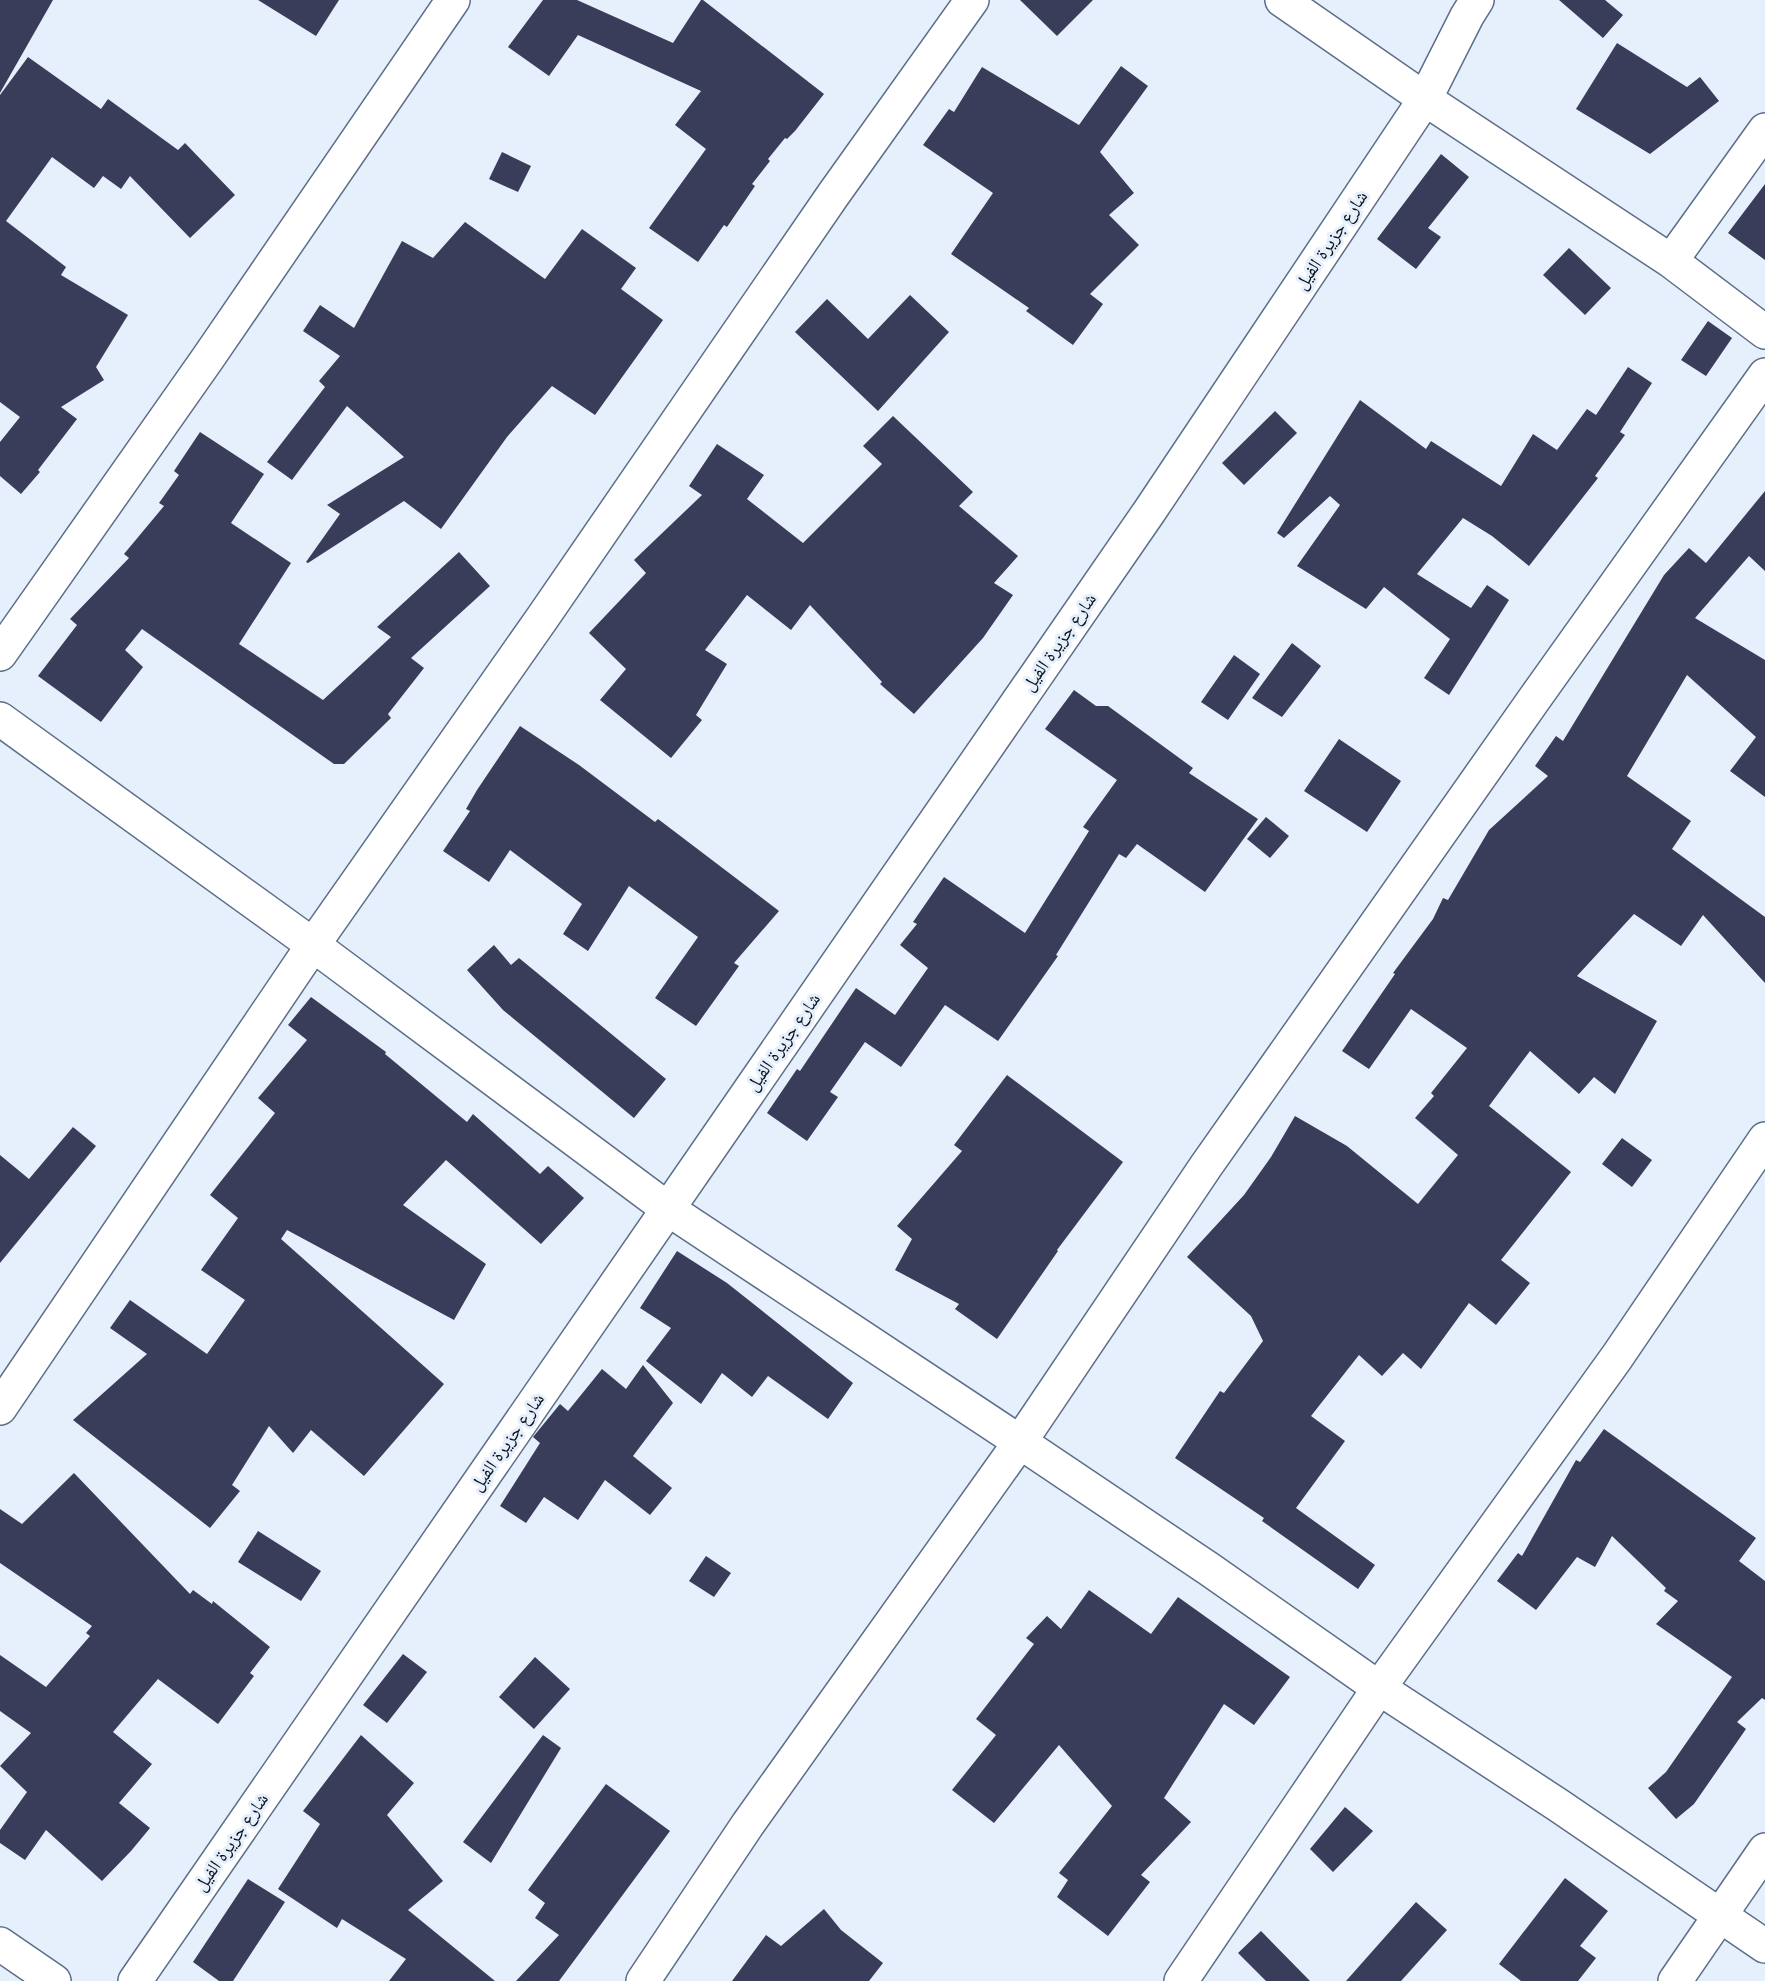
<svg xmlns="http://www.w3.org/2000/svg" width="1765" height="1981" font-family="'PT Serif','Noto Naskh Arabic',serif">
	<rect width="100%" height="100%" fill="#e6effc"/>
	<!-- building -->
	<path fill="#3a3d59" d="M 0,0 L 53,0 L 0,93 Z
		M 258,0 L 339,0 L 316,36 Z
		M 543,0 L 577,0 L 673,43 L 701,0 L 703,0 L 824,94 L 795,131 L 787,139 L 785,138 L 768,159 L 770,161 L 752,184 L 755,186 L 727,227 L 724,225 L 698,262 L 649,228 L 706,149 L 675,125 L 701,91 L 578,35 L 549,76 L 508,47 Z
		M 1020,0 L 1093,0 L 1057,36 Z
		M 1559,0 L 1605,0 L 1623,15 L 1603,38 Z
		M 1617,43 L 1687,87 L 1700,77 L 1719,101 L 1650,154 L 1576,109 Z
		M 28,57 L 101,109 L 108,99 L 178,150 L 185,143 L 235,195 L 190,238 L 130,176 L 121,189 L 103,176 L 94,188 L 52,157 L 6,221 L 66,267 L 61,275 L 128,315 L 96,367 L 104,380 L 61,407 L 77,419 L 38,470 L 40,472 L 21,494 L 0,476 L 0,442 L 20,417 L 0,402 L 0,95 Z
		M 1121,66 L 1148,86 L 1100,152 L 1134,193 L 1109,215 L 1139,245 L 1090,294 L 1103,304 L 1073,345 L 1026,311 L 1029,308 L 951,254 L 993,193 L 923,145 L 949,109 L 954,112 L 982,67 L 1079,125 Z
		M 502,152 L 531,166 L 518,192 L 489,179 Z
		M 1441,154 L 1469,177 L 1428,228 L 1441,237 L 1416,269 L 1377,239 Z
		M 1765,184 L 1765,260 L 1728,233 Z
		M 465,222 L 545,279 L 582,229 L 636,268 L 621,289 L 663,320 L 595,415 L 552,386 L 507,437 L 441,529 L 404,501 L 308,563 L 306,562 L 340,514 L 327,505 L 404,457 L 347,406 L 292,480 L 267,462 L 325,387 L 319,381 L 340,356 L 303,331 L 320,305 L 354,328 L 402,241 L 433,258 Z
		M 1569,248 L 1611,288 L 1585,315 L 1543,275 Z
		M 910,295 L 949,332 L 878,411 L 795,332 L 827,299 L 868,339 Z
		M 1708,321 L 1732,338 L 1706,376 L 1681,360 Z
		M 1628,367 L 1652,383 L 1620,432 L 1625,435 L 1595,476 L 1598,478 L 1529,566 L 1492,536 L 1463,518 L 1417,574 L 1471,608 L 1487,585 L 1509,600 L 1449,695 L 1424,678 L 1450,639 L 1384,587 L 1366,609 L 1297,566 L 1340,505 L 1330,496 L 1284,538 L 1277,533 L 1360,400 L 1426,449 L 1431,441 L 1501,486 L 1533,434 L 1557,450 L 1587,409 L 1596,415 Z
		M 1275,411 L 1297,433 L 1244,485 L 1222,463 Z
		M 893,416 L 973,492 L 959,506 L 1018,556 L 994,583 L 1013,595 L 983,638 L 914,714 L 880,684 L 882,682 L 810,605 L 791,630 L 747,595 L 705,650 L 727,664 L 696,715 L 702,720 L 671,758 L 600,700 L 626,669 L 589,633 L 646,573 L 634,560 L 702,495 L 689,486 L 717,444 L 764,475 L 747,499 L 803,543 L 882,464 L 863,446 Z
		M 200,432 L 264,474 L 231,523 L 291,563 L 239,644 L 323,700 L 391,637 L 377,627 L 459,552 L 490,586 L 411,658 L 424,668 L 388,714 L 391,718 L 344,764 L 334,764 L 142,629 L 125,650 L 143,667 L 101,722 L 38,676 L 77,625 L 70,619 L 129,558 L 124,554 L 164,506 L 159,503 L 179,475 L 174,471 Z
		M 1765,491 L 1765,571 L 1749,556 L 1695,618 L 1765,660 L 1765,797 L 1730,771 L 1756,737 L 1687,675 L 1627,776 L 1691,821 L 1672,849 L 1765,917 L 1765,983 L 1703,915 L 1681,946 L 1634,914 L 1577,976 L 1657,1021 L 1615,1094 L 1594,1077 L 1579,1094 L 1530,1051 L 1489,1106 L 1571,1172 L 1501,1260 L 1530,1283 L 1496,1325 L 1469,1303 L 1421,1369 L 1403,1353 L 1382,1376 L 1359,1355 L 1311,1416 L 1345,1441 L 1296,1508 L 1375,1565 L 1358,1589 L 1262,1521 L 1264,1518 L 1175,1458 L 1220,1391 L 1224,1393 L 1263,1341 L 1251,1316 L 1187,1257 L 1244,1195 L 1271,1157 L 1295,1116 L 1347,1146 L 1418,1204 L 1458,1155 L 1415,1118 L 1434,1096 L 1431,1093 L 1467,1048 L 1411,1009 L 1369,1069 L 1342,1051 L 1395,974 L 1393,973 L 1433,919 L 1443,898 L 1448,900 L 1489,830 L 1548,776 L 1535,766 L 1556,736 L 1563,741 L 1664,575 L 1689,548 L 1706,563 Z
		M 1292,643 L 1321,666 L 1282,717 L 1252,698 Z
		M 1234,655 L 1260,674 L 1228,720 L 1201,702 Z
		M 1074,690 L 1096,706 L 1108,706 L 1193,768 L 1189,773 L 1258,819 L 1205,892 L 1137,844 L 1126,858 L 1119,854 L 1056,955 L 1058,956 L 998,1041 L 945,1005 L 901,1067 L 865,1042 L 830,1092 L 838,1097 L 807,1141 L 767,1113 L 797,1069 L 800,1071 L 856,988 L 895,1015 L 928,968 L 900,945 L 917,924 L 913,922 L 944,877 L 1025,933 L 1089,831 L 1083,827 L 1117,780 L 1045,729 Z
		M 520,726 L 579,765 L 655,822 L 658,819 L 779,911 L 734,963 L 739,966 L 696,1026 L 655,998 L 698,937 L 629,886 L 588,951 L 563,934 L 582,904 L 510,850 L 489,882 L 443,851 L 470,811 L 466,809 L 477,790 Z
		M 1339,739 L 1401,781 L 1367,832 L 1304,791 Z
		M 1266,817 L 1289,836 L 1270,858 L 1247,839 Z
		M 494,945 L 511,965 L 519,958 L 666,1079 L 634,1118 L 503,1010 L 467,970 Z
		M 311,997 L 386,1052 L 385,1054 L 467,1122 L 473,1114 L 540,1174 L 548,1166 L 584,1198 L 541,1244 L 446,1160 L 403,1205 L 486,1264 L 454,1320 L 287,1230 L 281,1239 L 444,1384 L 364,1476 L 311,1430 L 293,1453 L 269,1426 L 232,1485 L 240,1491 L 210,1528 L 73,1420 L 147,1354 L 110,1328 L 130,1300 L 207,1354 L 245,1300 L 201,1270 L 238,1218 L 210,1195 L 275,1113 L 258,1098 L 307,1040 L 288,1025 Z
		M 1007,1075 L 1123,1162 L 1057,1250 L 1058,1251 L 997,1339 L 955,1309 L 959,1304 L 895,1270 L 912,1239 L 897,1226 L 962,1151 L 954,1145 Z
		M 73,1127 L 96,1146 L 0,1263 L 0,1155 L 29,1179 Z
		M 1622,1138 L 1652,1160 L 1632,1187 L 1602,1164 Z
		M 677,1251 L 727,1283 L 853,1383 L 828,1419 L 768,1376 L 752,1397 L 722,1373 L 701,1404 L 646,1361 L 671,1328 L 640,1308 Z
		M 643,1365 L 673,1403 L 633,1456 L 672,1488 L 650,1515 L 605,1480 L 578,1520 L 544,1497 L 526,1523 L 500,1506 L 540,1443 L 533,1437 L 560,1404 L 568,1411 L 602,1369 L 626,1389 Z
		M 1604,1429 L 1756,1538 L 1739,1561 L 1765,1581 L 1765,1700 L 1762,1698 L 1737,1722 L 1746,1729 L 1694,1804 L 1676,1819 L 1648,1788 L 1666,1772 L 1732,1677 L 1656,1624 L 1678,1601 L 1664,1591 L 1666,1588 L 1612,1536 L 1595,1567 L 1577,1557 L 1536,1610 L 1497,1581 L 1518,1553 L 1522,1556 L 1576,1460 L 1580,1462 Z
		M 74,1473 L 190,1594 L 193,1590 L 212,1604 L 213,1601 L 270,1647 L 250,1673 L 254,1676 L 218,1724 L 158,1679 L 113,1732 L 152,1764 L 119,1803 L 150,1828 L 131,1851 L 102,1881 L 46,1830 L 25,1860 L 0,1843 L 0,1830 L 27,1792 L 0,1766 L 31,1733 L 0,1711 L 0,1655 L 46,1687 L 90,1636 L 86,1633 L 92,1626 L 0,1563 L 0,1509 L 22,1524 Z
		M 258,1531 L 321,1571 L 301,1601 L 238,1562 Z
		M 706,1556 L 731,1573 L 714,1597 L 689,1581 Z
		M 1089,1590 L 1151,1634 L 1178,1597 L 1290,1677 L 1254,1725 L 1224,1704 L 1164,1798 L 1191,1822 L 1141,1875 L 1150,1882 L 1108,1936 L 1057,1897 L 1068,1880 L 1059,1873 L 1112,1806 L 1059,1745 L 994,1823 L 952,1790 L 996,1735 L 976,1719 L 1034,1644 L 1026,1638 L 1047,1616 L 1061,1629 Z
		M 403,1654 L 427,1672 L 387,1723 L 363,1705 Z
		M 535,1657 L 570,1689 L 534,1729 L 499,1697 Z
		M 361,1735 L 414,1783 L 387,1815 L 443,1881 L 408,1910 L 495,1981 L 389,1981 L 406,1959 L 342,1919 L 337,1928 L 278,1889 L 320,1824 L 303,1811 Z
		M 543,1735 L 561,1748 L 491,1863 L 463,1842 Z
		M 606,1784 L 670,1831 L 559,1981 L 516,1981 L 559,1935 L 535,1918 L 545,1903 L 528,1890 Z
		M 1345,1807 L 1373,1831 L 1333,1872 L 1310,1849 Z
		M 1565,1878 L 1608,1911 L 1580,1946 L 1596,1958 L 1578,1981 L 1521,1981 L 1499,1964 Z
		M 248,1879 L 285,1902 L 233,1981 L 219,1981 L 193,1962 Z
		M 1416,1902 L 1447,1930 L 1401,1981 L 1346,1981 Z
		M 824,1909 L 841,1930 L 883,1963 L 869,1981 L 732,1981 L 766,1935 L 781,1946 Z
		M 1261,1931 L 1310,1981 L 1266,1981 L 1238,1953 Z"/>
	<g fill="none" stroke-linecap="round" stroke-linejoin="round">
		<defs>
			<path id="street" d="M 1282,0 L 1425,99 L 1671,261 L 1765,332
				M 1425,99 L 1467,16 L 1477,0
				M 1671,261 L 1765,130
				M 0,654 L 208,358 L 453,0
				M 0,719 L 313,945 L 668,1209 L 1020,1442 L 1209,1569 L 1379,1688 L 1558,1805 L 1765,1946
				M 0,1408 L 313,945 L 543,617 L 833,195 L 972,0
				M 0,1944 L 54,1981
				M 643,1981 L 748,1824 L 1020,1442 L 1206,1166 L 1535,698 L 1765,375
				M 1181,1981 L 1379,1688 L 1617,1357 L 1765,1139
				M 1675,1981 L 1765,1850"/>
			<path id="secondary" d="M 135,1981 L 1149,512 L 1425,99"/>
		</defs>
		<!-- street casing -->
		<use href="#street" stroke="#5b6e89" stroke-width="36"/>
		<!-- secondary casing -->
		<use href="#secondary" stroke="#5b6e89" stroke-width="36"/>
		<!-- street -->
		<use href="#street" stroke="#fff" stroke-width="33"/>
		<!-- secondary -->
		<use href="#secondary" stroke="#fff" stroke-width="33"/>
	</g>
	<g text-anchor="middle" stroke-width="6" stroke-linejoin="round" paint-order="stroke">
		<!-- street labels -->
		<g font-size="18" fill="#070e18" stroke="#e6effc">
			<text transform="translate(1331 240) rotate(-56)" y="6">شارع جزيرة الفيل</text>
			<text transform="translate(1059 642) rotate(-55)" y="6">شارع جزيرة الفيل</text>
			<text transform="translate(783 1042) rotate(-55)" y="6">شارع جزيرة الفيل</text>
			<text transform="translate(507 1442) rotate(-55)" y="6">شارع جزيرة الفيل</text>
			<text transform="translate(231 1842) rotate(-55)" y="6">شارع جزيرة الفيل</text>
		</g>
	</g>
</svg>
